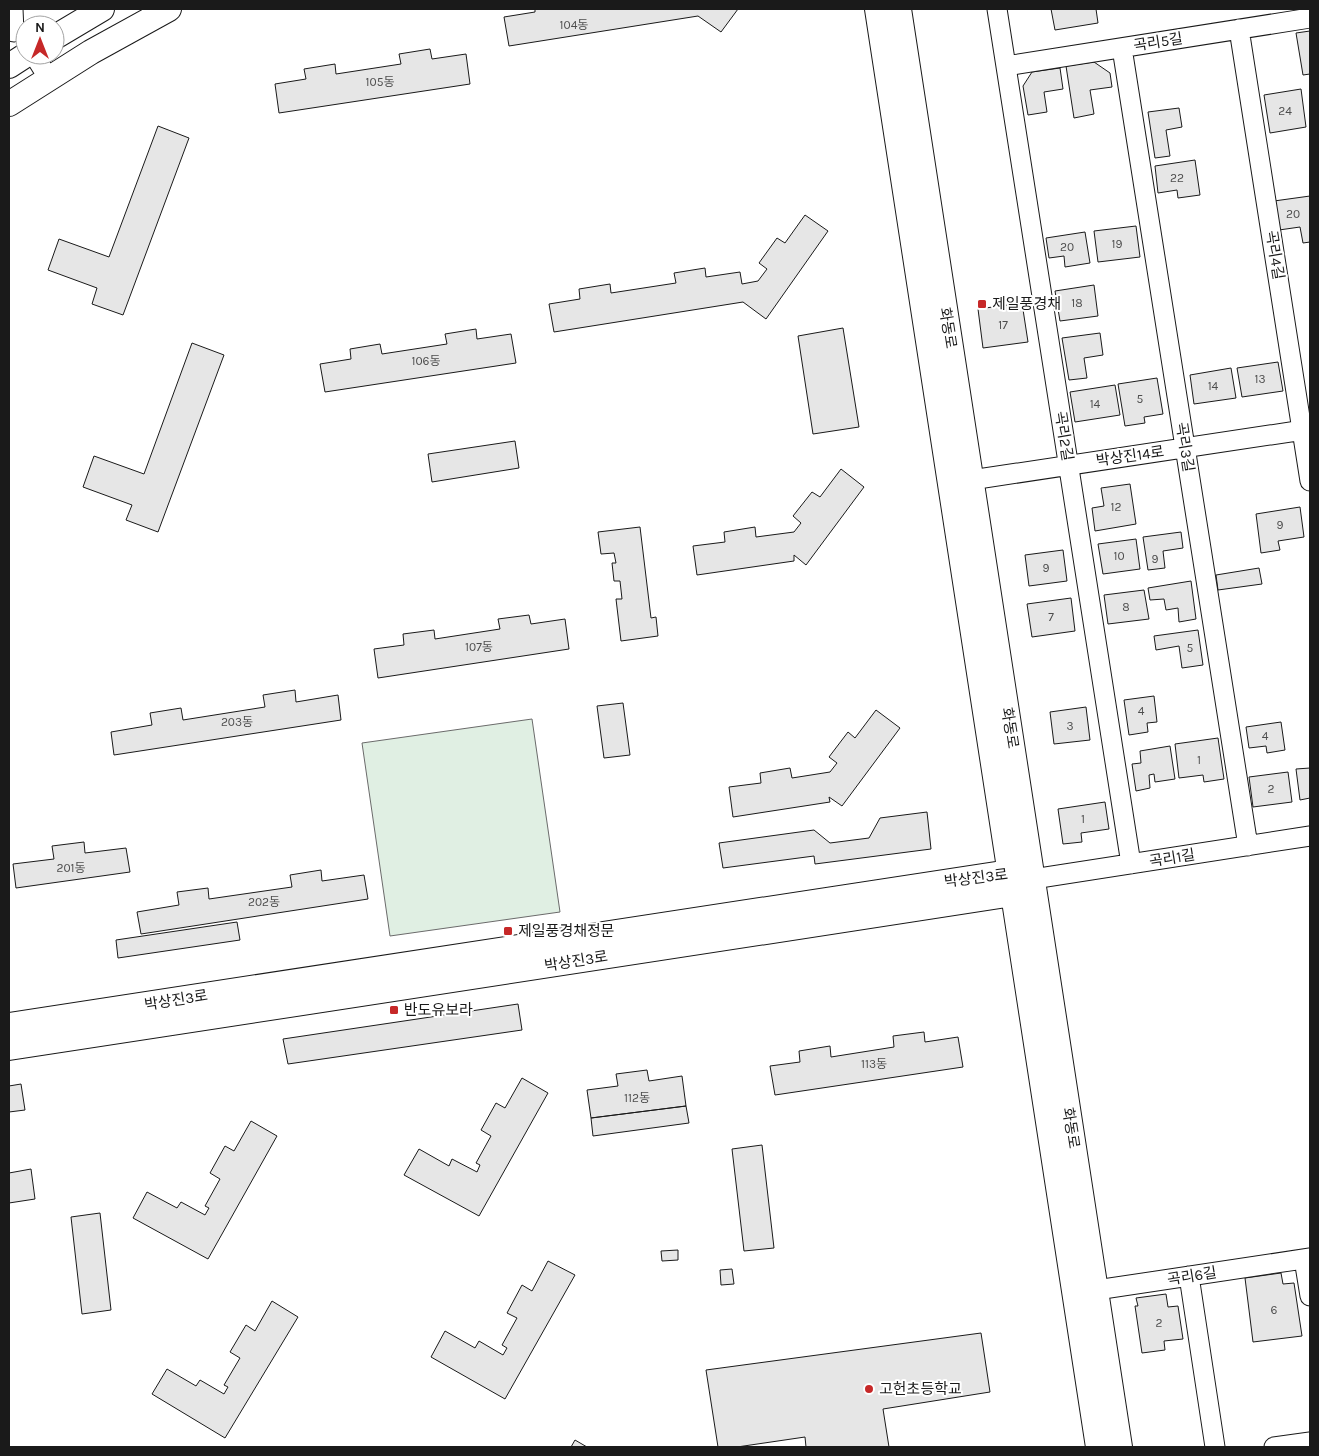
<svg xmlns="http://www.w3.org/2000/svg" width="1319" height="1456" font-family="Karla,'Noto Sans KR',sans-serif">
	<rect width="100%" height="100%" fill="#fff"/>
	<!-- green -->
	<path fill="#e0efe3" stroke="#6a6a6a" d="M 532,719 L 560,912 L 390,936 L 362,743 Z"/>
	<!-- building -->
	<path fill="#e6e6e6" stroke="#1a1a1a" d="M 535,9 L 738,9 L 721,32 L 698,16 L 509,46 L 504,17 L 535,12 Z
		M 1051,9 L 1096,9 L 1098,23 L 1055,30 Z
		M 1310,31 L 1310,74 L 1303,75 L 1296,33 Z
		M 430,49 L 432,59 L 466,54 L 470,84 L 279,113 L 275,84 L 306,79 L 304,69 L 335,64 L 336,74 L 401,64 L 399,54 Z
		M 1094,62 L 1110,73 L 1112,87 L 1090,90 L 1094,114 L 1074,118 L 1066,66 Z
		M 1060,68 L 1063,89 L 1044,92 L 1047,112 L 1028,115 L 1023,86 L 1032,72 Z
		M 1301,89 L 1306,127 L 1270,133 L 1264,95 Z
		M 1179,108 L 1182,127 L 1166,130 L 1170,156 L 1155,158 L 1148,112 Z
		M 158,126 L 189,138 L 123,315 L 92,304 L 97,288 L 48,270 L 59,239 L 109,257 Z
		M 1195,160 L 1200,195 L 1178,198 L 1177,190 L 1158,193 L 1155,166 Z
		M 1310,196 L 1310,242 L 1303,243 L 1300,227 L 1279,230 L 1274,201 Z
		M 805,215 L 828,231 L 766,319 L 743,302 L 554,332 L 549,304 L 580,299 L 579,289 L 610,284 L 611,293 L 676,283 L 674,273 L 705,268 L 706,277 L 740,272 L 742,284 L 758,281 L 767,269 L 759,263 L 777,238 L 785,243 Z
		M 1136,226 L 1140,257 L 1098,262 L 1094,231 Z
		M 1085,232 L 1090,263 L 1065,267 L 1064,256 L 1049,258 L 1046,238 Z
		M 1094,285 L 1098,316 L 1060,321 L 1055,291 Z
		M 1022,303 L 1028,342 L 983,348 L 978,309 Z
		M 843,328 L 859,427 L 813,434 L 798,336 Z
		M 476,329 L 477,339 L 511,334 L 516,363 L 325,392 L 320,364 L 351,359 L 350,349 L 380,344 L 382,354 L 447,344 L 445,334 Z
		M 1100,333 L 1103,355 L 1084,358 L 1087,378 L 1069,380 L 1062,338 Z
		M 192,343 L 224,355 L 158,532 L 126,520 L 132,505 L 83,487 L 94,456 L 144,474 Z
		M 1278,362 L 1283,391 L 1242,397 L 1237,368 Z
		M 1231,368 L 1236,398 L 1194,404 L 1190,375 Z
		M 1157,378 L 1163,414 L 1144,417 L 1145,423 L 1125,426 L 1118,384 Z
		M 1115,385 L 1120,415 L 1075,422 L 1070,392 Z
		M 515,441 L 519,468 L 432,482 L 428,454 Z
		M 841,469 L 864,487 L 806,565 L 794,555 L 794,561 L 697,575 L 693,546 L 725,542 L 724,532 L 755,527 L 756,537 L 794,532 L 801,523 L 793,516 L 812,492 L 820,497 Z
		M 1130,484 L 1136,524 L 1095,531 L 1092,508 L 1104,506 L 1101,488 Z
		M 1300,507 L 1304,537 L 1278,541 L 1280,550 L 1261,553 L 1256,514 Z
		M 640,527 L 651,618 L 656,617 L 658,636 L 621,641 L 616,599 L 622,599 L 620,581 L 614,581 L 612,563 L 616,563 L 614,553 L 601,554 L 598,532 Z
		M 1181,532 L 1183,548 L 1163,551 L 1165,568 L 1148,570 L 1143,537 Z
		M 1136,539 L 1140,569 L 1103,574 L 1098,544 Z
		M 1063,550 L 1067,581 L 1029,586 L 1025,555 Z
		M 1259,568 L 1262,584 L 1218,590 L 1216,575 Z
		M 1191,581 L 1196,619 L 1179,622 L 1178,608 L 1166,610 L 1164,599 L 1150,600 L 1148,588 Z
		M 1144,590 L 1149,619 L 1108,624 L 1104,595 Z
		M 1071,598 L 1075,631 L 1032,637 L 1027,604 Z
		M 529,615 L 531,624 L 565,619 L 569,649 L 378,678 L 374,649 L 404,645 L 403,634 L 434,630 L 435,639 L 500,629 L 498,619 Z
		M 1198,630 L 1203,665 L 1182,668 L 1179,646 L 1156,650 L 1154,636 Z
		M 295,690 L 296,702 L 338,695 L 341,720 L 114,755 L 111,732 L 152,725 L 150,713 L 181,708 L 183,720 L 265,707 L 263,695 Z
		M 1154,696 L 1157,722 L 1147,723 L 1148,732 L 1129,735 L 1124,700 Z
		M 623,703 L 630,755 L 604,758 L 597,706 Z
		M 1086,707 L 1090,740 L 1054,744 L 1050,712 Z
		M 876,710 L 900,728 L 842,806 L 829,797 L 830,802 L 733,817 L 729,787 L 761,783 L 760,773 L 790,768 L 792,778 L 830,772 L 837,763 L 829,757 L 848,732 L 855,738 Z
		M 1281,722 L 1285,750 L 1267,753 L 1266,746 L 1249,748 L 1246,727 Z
		M 1218,738 L 1224,779 L 1204,782 L 1203,775 L 1179,778 L 1175,744 Z
		M 1170,746 L 1175,779 L 1155,782 L 1154,774 L 1149,775 L 1150,788 L 1136,791 L 1132,764 L 1141,763 L 1140,751 Z
		M 1310,768 L 1310,798 L 1300,800 L 1296,769 Z
		M 1288,772 L 1292,802 L 1253,807 L 1249,777 Z
		M 1105,802 L 1109,829 L 1081,833 L 1082,842 L 1063,844 L 1058,809 Z
		M 927,812 L 931,849 L 815,864 L 814,856 L 723,868 L 719,843 L 814,830 L 830,843 L 869,838 L 880,818 Z
		M 84,842 L 85,853 L 126,848 L 130,872 L 16,888 L 13,864 L 54,859 L 52,846 Z
		M 321,870 L 322,881 L 364,875 L 368,899 L 141,934 L 137,912 L 179,905 L 177,892 L 208,888 L 209,899 L 292,887 L 290,875 Z
		M 237,922 L 240,940 L 118,958 L 116,940 Z
		M 518,1004 L 522,1030 L 288,1064 L 283,1039 Z
		M 924,1032 L 925,1042 L 958,1037 L 963,1067 L 775,1095 L 770,1066 L 800,1062 L 799,1051 L 830,1046 L 831,1057 L 894,1047 L 893,1036 Z
		M 647,1070 L 649,1081 L 682,1076 L 686,1106 L 591,1118 L 587,1090 L 618,1086 L 616,1074 Z
		M 522,1078 L 548,1093 L 479,1216 L 404,1175 L 419,1149 L 449,1166 L 452,1159 L 477,1172 L 480,1165 L 476,1163 L 491,1136 L 481,1130 L 496,1103 L 505,1108 Z
		M 21,1084 L 25,1110 L 9,1112 L 9,1086 Z
		M 686,1106 L 689,1123 L 593,1136 L 591,1118 Z
		M 251,1121 L 277,1136 L 208,1259 L 133,1218 L 147,1192 L 177,1208 L 181,1202 L 205,1215 L 209,1208 L 205,1206 L 220,1179 L 210,1173 L 225,1146 L 234,1151 Z
		M 762,1145 L 774,1248 L 744,1251 L 732,1149 Z
		M 31,1169 L 35,1199 L 9,1203 L 9,1173 Z
		M 100,1213 L 111,1310 L 82,1314 L 71,1217 Z
		M 678,1250 L 678,1260 L 662,1261 L 661,1251 Z
		M 548,1261 L 575,1275 L 505,1399 L 431,1357 L 445,1331 L 475,1348 L 479,1341 L 503,1355 L 507,1348 L 502,1345 L 517,1318 L 507,1313 L 522,1285 L 532,1291 Z
		M 732,1269 L 734,1284 L 721,1285 L 720,1270 Z
		M 1281,1273 L 1283,1284 L 1294,1283 L 1302,1336 L 1253,1342 L 1245,1278 Z
		M 1166,1294 L 1168,1307 L 1178,1306 L 1183,1339 L 1164,1341 L 1165,1350 L 1142,1353 L 1135,1306 L 1138,1306 L 1136,1298 Z
		M 272,1301 L 298,1317 L 225,1438 L 152,1394 L 167,1369 L 196,1386 L 200,1380 L 224,1394 L 228,1387 L 224,1385 L 240,1358 L 230,1352 L 246,1325 L 255,1331 Z
		M 981,1333 L 990,1392 L 883,1409 L 889,1447 L 806,1447 L 805,1437 L 737,1447 L 718,1447 L 706,1370 Z
		M 575,1440 L 587,1447 L 571,1447 Z"/>
	<g fill="none" stroke-linecap="round" stroke-linejoin="round">
		<defs>
			<path id="minor" d="M 13,9 L 14,32
				M 997,9 L 1131,864
				M 1239,29 L 1310,481
				M 1122,48 L 1248,846
				M 34,55 L 49,79
				M 1006,66 L 1310,18
				M 958,482 L 1310,429
				M 1033,879 L 1310,836
				M 1304,1259 L 1310,1296
				M 1189,1276 L 1215,1447
				M 1083,1292 L 1310,1258
				M 1274,1447 L 1310,1442"/>
			<path id="tertiary" d="M 877,9 L 1098,1447
				M 899,9 L 1120,1447
				M 55,37 L 102,9
				M 9,66 L 26,55
				M 9,104 L 91,52 L 169,9
				M 9,1025 L 1009,872 L 1024,876
				M 9,1048 L 1013,894 L 1025,885"/>
		</defs>
		<!-- minor casing -->
		<use href="#minor" stroke="#1a1a1a" stroke-width="21"/>
		<!-- tertiary casing -->
		<use href="#tertiary" stroke="#1a1a1a" stroke-width="26"/>
		<!-- minor -->
		<use href="#minor" stroke="#fff" stroke-width="19"/>
		<!-- tertiary -->
		<use href="#tertiary" stroke="#fff" stroke-width="24"/>
	</g>
	<!-- markers -->
	<g fill="#c62828" stroke="#fff" stroke-width="2">
		<rect x="977" y="299" width="10" height="10" rx="2.5"/>
		<rect x="503" y="926" width="10" height="10" rx="2.5"/>
		<rect x="389" y="1005" width="10" height="10" rx="2.5"/>
		<circle cx="869" cy="1389" r="5"/>
	</g>
	<g text-anchor="middle" stroke-width="4" stroke-linejoin="round" paint-order="stroke">
		<!-- number labels -->
		<g font-size="12" fill="#4d4d4d">
			<text x="574" y="29">104동</text>
			<text x="380" y="86">105동</text>
			<text x="1285" y="115">24</text>
			<text x="1177" y="182">22</text>
			<text x="1293" y="218">20</text>
			<text x="1117" y="248">19</text>
			<text x="1067" y="251">20</text>
			<text x="1077" y="307">18</text>
			<text x="1003" y="329">17</text>
			<text x="426" y="365">106동</text>
			<text x="1260" y="383">13</text>
			<text x="1213" y="390">14</text>
			<text x="1140" y="403">5</text>
			<text x="1095" y="408">14</text>
			<text x="1116" y="511">12</text>
			<text x="1280" y="529">9</text>
			<text x="1119" y="560">10</text>
			<text x="1155" y="563">9</text>
			<text x="1046" y="572">9</text>
			<text x="1126" y="611">8</text>
			<text x="1051" y="621">7</text>
			<text x="479" y="651">107동</text>
			<text x="1190" y="652">5</text>
			<text x="1141" y="715">4</text>
			<text x="237" y="726">203동</text>
			<text x="1070" y="730">3</text>
			<text x="1265" y="740">4</text>
			<text x="1199" y="764">1</text>
			<text x="1271" y="793">2</text>
			<text x="1083" y="823">1</text>
			<text x="71" y="872">201동</text>
			<text x="264" y="906">202동</text>
			<text x="874" y="1068">113동</text>
			<text x="637" y="1102">112동</text>
			<text x="1274" y="1314">6</text>
			<text x="1159" y="1327">2</text>
		</g>
		<!-- street labels -->
		<g font-size="15" fill="#1a1a1a" stroke="#fff">
			<text transform="translate(1158 42) rotate(-9)" y="5">곡리5길</text>
			<text transform="translate(1275 255) rotate(81)" y="5">곡리4길</text>
			<text transform="translate(948 328) rotate(81)" y="5">화동로</text>
			<text transform="translate(1064 436) rotate(81)" y="5">곡리2길</text>
			<text transform="translate(1185 447) rotate(81)" y="5">곡리3길</text>
			<text transform="translate(1130 456) rotate(-8)" y="5">박상진14로</text>
			<text transform="translate(1010 728) rotate(81)" y="5">화동로</text>
			<text transform="translate(1172 858) rotate(-9)" y="5">곡리1길</text>
			<text transform="translate(976 878) rotate(-7)" y="5">박상진3로</text>
			<text transform="translate(576 961) rotate(-9)" y="5">박상진3로</text>
			<text transform="translate(176 1000) rotate(-9)" y="5">박상진3로</text>
			<text transform="translate(1071 1128) rotate(81)" y="5">화동로</text>
			<text transform="translate(1192 1276) rotate(-9)" y="5">곡리6길</text>
		</g>
		<!-- poi labels -->
		<g font-size="15" fill="#1a1a1a" stroke="#fff" text-anchor="start">
			<text x="992" y="309">제일풍경채</text>
			<text x="518" y="936">제일풍경채정문</text>
			<text x="404" y="1015">반도유보라</text>
			<text x="879" y="1394">고헌초등학교</text>
		</g>
	</g>
	<!-- border -->
	<rect width="1319" height="1456" fill="none" stroke="#1a1a1a" stroke-width="20"/>
	<!-- north arrow -->
	<g transform="translate(40 40)"><circle r="24" fill="#ffffff" stroke="#a3a3a3"/>
	<path d="M0-4L9 19L0 12L-9 19Z" fill="#c62828"/>
	<text y="-8" font-size="14" font-weight="bold" text-anchor="middle" fill="#1a1a1a">N</text>
	</g>
</svg>
